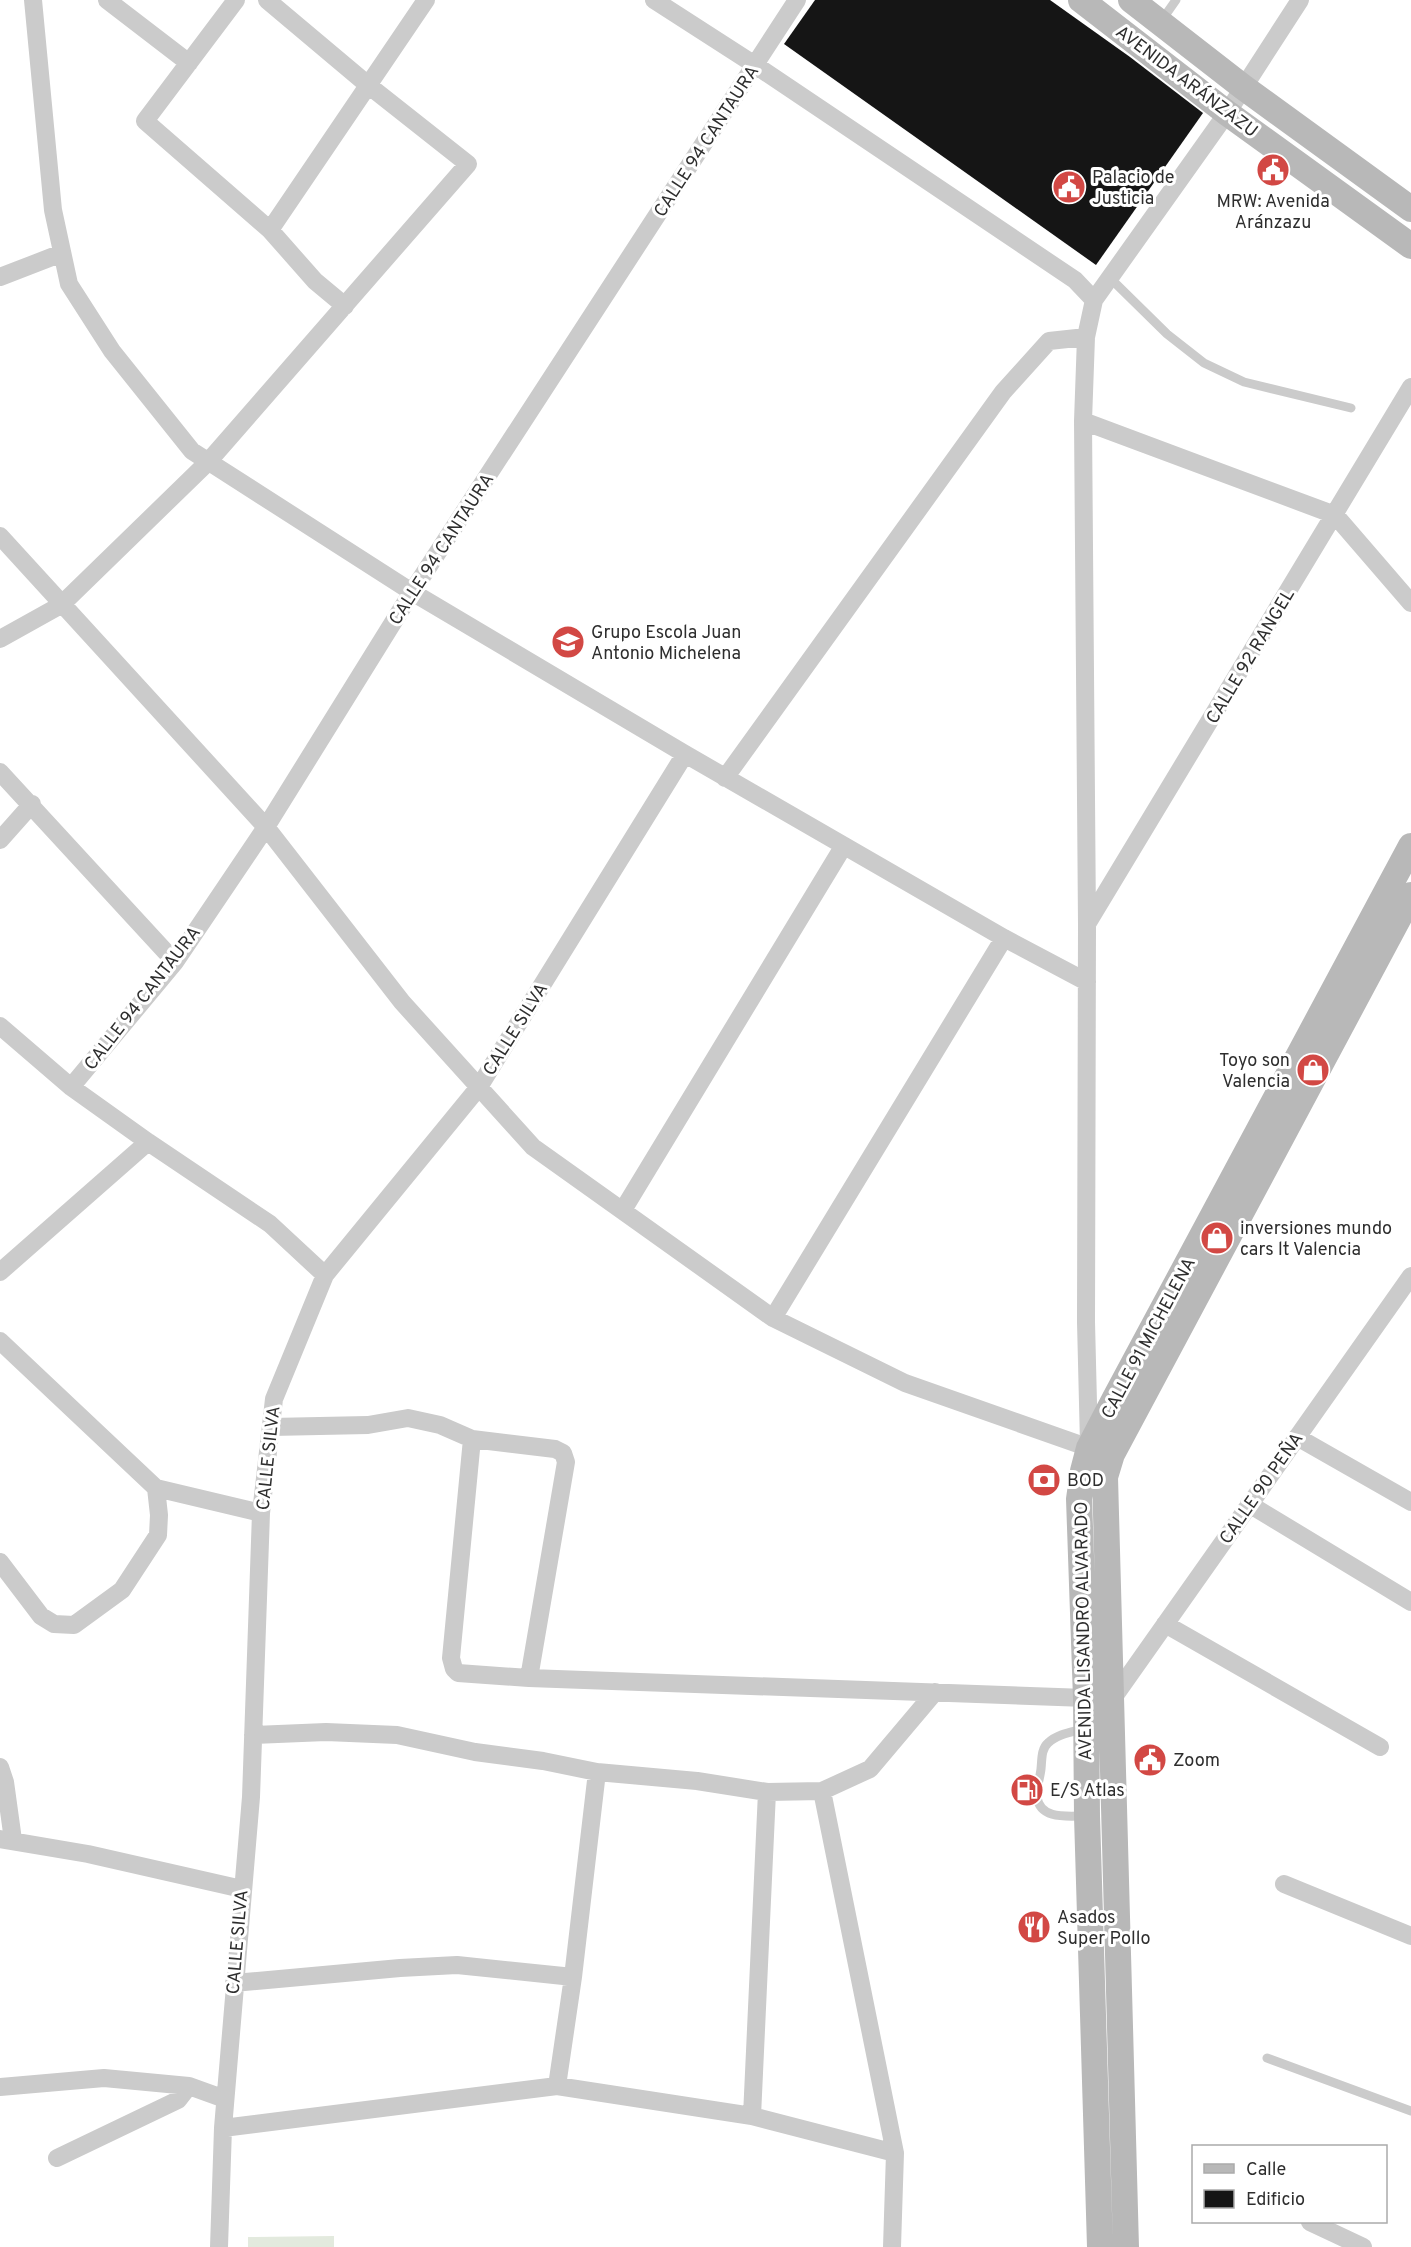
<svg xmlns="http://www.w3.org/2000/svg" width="1411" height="2247" font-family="Overpass,sans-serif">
	<rect width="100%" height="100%" fill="#fff"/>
	<!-- green -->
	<path fill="#e3eade" d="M 334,2236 L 334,2247 L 248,2247 L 248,2237 Z"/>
	<!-- building -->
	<path fill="#151515" d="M 815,0 L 1050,0 L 1130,57 L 1203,113 L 1096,265 L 784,44 Z"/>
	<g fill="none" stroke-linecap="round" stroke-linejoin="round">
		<!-- lane -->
		<path stroke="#cbcbcb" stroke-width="9" d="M 1162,20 L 1176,0
			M 1109,277 L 1167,334 L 1204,363 L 1244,382 L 1351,408
			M 1083,1729 C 1072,1732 1057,1734 1048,1743 C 1041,1749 1042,1760 1041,1769 C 1040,1778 1036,1789 1037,1797 C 1040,1820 1068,1816 1084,1816
			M 1267,2058 L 1411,2111"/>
		<!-- street -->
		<path stroke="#cbcbcb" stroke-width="18" d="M 33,0 L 53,210 L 69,284 L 112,351 L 192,451 L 412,592 L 685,754 L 1004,938 L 1087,982
			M 107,0 L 189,63
			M 236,0 L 145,121 L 270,230 L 315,281 L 345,306
			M 654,0 L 755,65 L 1075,280 L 1094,300
			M 270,230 L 426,0
			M 0,277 L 62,253
			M 1083,421 L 1335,515 L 1411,603
			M 0,536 L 266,827 L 402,1002 L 533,1147 L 773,1318 L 905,1383 L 1098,1451
			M 0,639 L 61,605 L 208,462 L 468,164 L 368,85 L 267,0
			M 0,772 L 175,962
			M 725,778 L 1003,392 L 1049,341 L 1086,337
			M 0,840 L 32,804
			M 1087,924 L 1411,387
			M 0,1026 L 71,1087 L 148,1142 L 270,1224 L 325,1275
			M 71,1087 L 175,962 L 266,827 L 412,592 L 797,0
			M 623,1210 L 843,847
			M 0,1272 L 148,1142
			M 773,1318 L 1004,938
			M 0,1341 L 156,1488 L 159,1515 L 158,1535 L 122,1590 L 74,1625 L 54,1624 L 41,1616 L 0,1562
			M 271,1427 L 368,1425 L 408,1418 L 440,1425 L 472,1439 L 555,1449 L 563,1453 L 566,1462 L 529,1678
			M 1297,1437 L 1411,1502
			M 472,1439 L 451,1658 L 454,1669 L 458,1673 L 529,1678 L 1086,1698
			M 1089,1444 L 1086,1322 L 1087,924 L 1083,421 L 1086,337 L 1094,300 L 1227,113 L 1300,0
			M 156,1488 L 261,1513
			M 1249,1504 L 1411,1602
			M 1165,1624 L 1380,1747
			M 1111,1701 L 1411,1276
			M 253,1735 L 326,1732 L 397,1735 L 475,1752 L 543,1761 L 597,1772 L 697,1781 L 767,1792 L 822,1791 L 870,1769 L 935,1692
			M 0,1767 L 5,1782 L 13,1840
			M 822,1791 L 895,2153 L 892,2247
			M 0,1839 L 88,1854 L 242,1889
			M 1284,1884 L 1411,1936
			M 234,1983 L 400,1968 L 457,1965 L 573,1977
			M 557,2086 L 573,1977 L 597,1772
			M 0,2087 L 104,2078 L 189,2086 L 225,2099
			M 752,2116 L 767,1792
			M 223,2128 L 557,2086 L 752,2116 L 895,2153
			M 57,2158 L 178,2100 L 189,2086
			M 1310,2222 L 1363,2247
			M 219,2247 L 223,2128 L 251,1797 L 261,1513 L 274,1399 L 325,1275 L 479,1087 L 685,754"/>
		<!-- secondary -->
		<path stroke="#b8b8b8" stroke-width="26" d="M 1081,0 L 1227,113 L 1411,246
			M 1131,0 L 1243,87 L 1411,209
			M 1100,2247 L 1087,1816 L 1086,1698 L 1079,1499 L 1083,1471 L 1089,1448 L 1115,1398 L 1411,846
			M 1126,2247 L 1105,1477 L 1112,1454 L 1411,895"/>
	</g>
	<!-- icons -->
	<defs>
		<symbol id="civic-disc" viewBox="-11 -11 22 22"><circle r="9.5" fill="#d24844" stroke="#fff"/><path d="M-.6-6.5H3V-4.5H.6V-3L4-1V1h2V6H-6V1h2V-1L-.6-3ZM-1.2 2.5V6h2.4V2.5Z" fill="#fff"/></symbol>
		<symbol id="school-disc" viewBox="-11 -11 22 22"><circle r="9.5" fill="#d24844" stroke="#fff"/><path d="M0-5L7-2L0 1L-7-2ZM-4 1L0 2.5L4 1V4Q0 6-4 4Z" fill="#fff"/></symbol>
		<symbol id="shop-disc" viewBox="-11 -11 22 22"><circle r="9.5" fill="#d24844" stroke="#fff"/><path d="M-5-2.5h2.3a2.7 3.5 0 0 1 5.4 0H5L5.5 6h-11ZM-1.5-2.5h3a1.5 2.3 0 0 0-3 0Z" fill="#fff"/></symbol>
		<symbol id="bank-disc" viewBox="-11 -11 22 22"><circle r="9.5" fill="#d24844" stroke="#fff"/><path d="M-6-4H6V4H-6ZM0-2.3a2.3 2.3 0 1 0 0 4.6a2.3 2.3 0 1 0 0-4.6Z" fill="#fff"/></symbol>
		<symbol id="fuel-disc" viewBox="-11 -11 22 22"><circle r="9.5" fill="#d24844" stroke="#fff"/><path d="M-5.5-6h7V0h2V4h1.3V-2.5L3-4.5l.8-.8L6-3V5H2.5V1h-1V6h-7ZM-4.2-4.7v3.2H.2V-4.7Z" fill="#fff"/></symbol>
		<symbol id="restaurant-disc" viewBox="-11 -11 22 22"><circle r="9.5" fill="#d24844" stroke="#fff"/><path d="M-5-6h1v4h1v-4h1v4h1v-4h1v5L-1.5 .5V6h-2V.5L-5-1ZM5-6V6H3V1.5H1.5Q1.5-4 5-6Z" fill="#fff"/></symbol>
	</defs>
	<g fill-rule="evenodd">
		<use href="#civic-disc" x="1254" y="151" width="38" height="38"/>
		<use href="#civic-disc" x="1050" y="168" width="38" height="38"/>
		<use href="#school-disc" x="549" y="623" width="38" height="38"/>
		<use href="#shop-disc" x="1294" y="1051" width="38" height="38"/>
		<use href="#shop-disc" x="1198" y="1219" width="38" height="38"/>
		<use href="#bank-disc" x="1025" y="1461" width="38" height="38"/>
		<use href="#civic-disc" x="1131" y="1741" width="38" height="38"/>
		<use href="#fuel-disc" x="1008" y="1771" width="38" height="38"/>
		<use href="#restaurant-disc" x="1015" y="1908" width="38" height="38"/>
	</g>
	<g text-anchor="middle" stroke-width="6" stroke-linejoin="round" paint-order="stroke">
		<!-- street labels -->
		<g font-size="18" fill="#2e2e2e" stroke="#fff">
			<text transform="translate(1187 81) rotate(37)" y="6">AVENIDA ARÁNZAZU</text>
			<text transform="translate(706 141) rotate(-57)" y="6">CALLE 94 CANTAURA</text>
			<text transform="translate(441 549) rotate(-57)" y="6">CALLE 94 CANTAURA</text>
			<text transform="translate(1250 656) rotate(-59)" y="6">CALLE 92 RANGEL</text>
			<text transform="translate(142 998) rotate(-52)" y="6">CALLE 94 CANTAURA</text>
			<text transform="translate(515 1029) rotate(-58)" y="6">CALLE SILVA</text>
			<text transform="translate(1148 1338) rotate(-62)" y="6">CALLE 91 MICHELENA</text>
			<text transform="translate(268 1458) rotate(-84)" y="6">CALLE SILVA</text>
			<text transform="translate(1261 1488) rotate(-55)" y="6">CALLE 90 PEÑA</text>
			<text transform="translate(1083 1631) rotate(-91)" y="6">AVENIDA LISANDRO ALVARADO</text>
			<text transform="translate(237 1942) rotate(-85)" y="6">CALLE SILVA</text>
		</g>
		<!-- poi labels -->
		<g font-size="18" fill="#2e2e2e" stroke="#fff" text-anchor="start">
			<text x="1092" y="183">Palacio de<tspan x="1092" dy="21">Justicia</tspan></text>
			<text x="1273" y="207" text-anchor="middle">MRW: Avenida<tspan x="1273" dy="21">Aránzazu</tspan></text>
			<text x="591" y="638">Grupo Escola Juan<tspan x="591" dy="21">Antonio Michelena</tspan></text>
			<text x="1290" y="1066" text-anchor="end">Toyo son<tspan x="1290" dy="21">Valencia</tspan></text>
			<text x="1240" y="1234">inversiones mundo<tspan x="1240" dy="21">cars lt Valencia</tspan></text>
			<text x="1067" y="1486">BOD</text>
			<text x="1173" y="1766">Zoom</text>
			<text x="1050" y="1796">E/S Atlas</text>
			<text x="1057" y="1923">Asados<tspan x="1057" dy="21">Super Pollo</tspan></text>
		</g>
	</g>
	<!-- legend -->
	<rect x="1192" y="2145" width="195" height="78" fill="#ffffff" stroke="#ababab" stroke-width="1.5"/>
	<rect x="1204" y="2164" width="30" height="9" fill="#b8b8b8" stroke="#ababab" stroke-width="1.5"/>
	<text x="1246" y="2175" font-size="18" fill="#2e2e2e">Calle</text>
	<rect x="1204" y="2190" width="30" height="18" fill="#151515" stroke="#ababab" stroke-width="1.5"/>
	<text x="1246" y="2205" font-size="18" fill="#2e2e2e">Edificio</text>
</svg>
